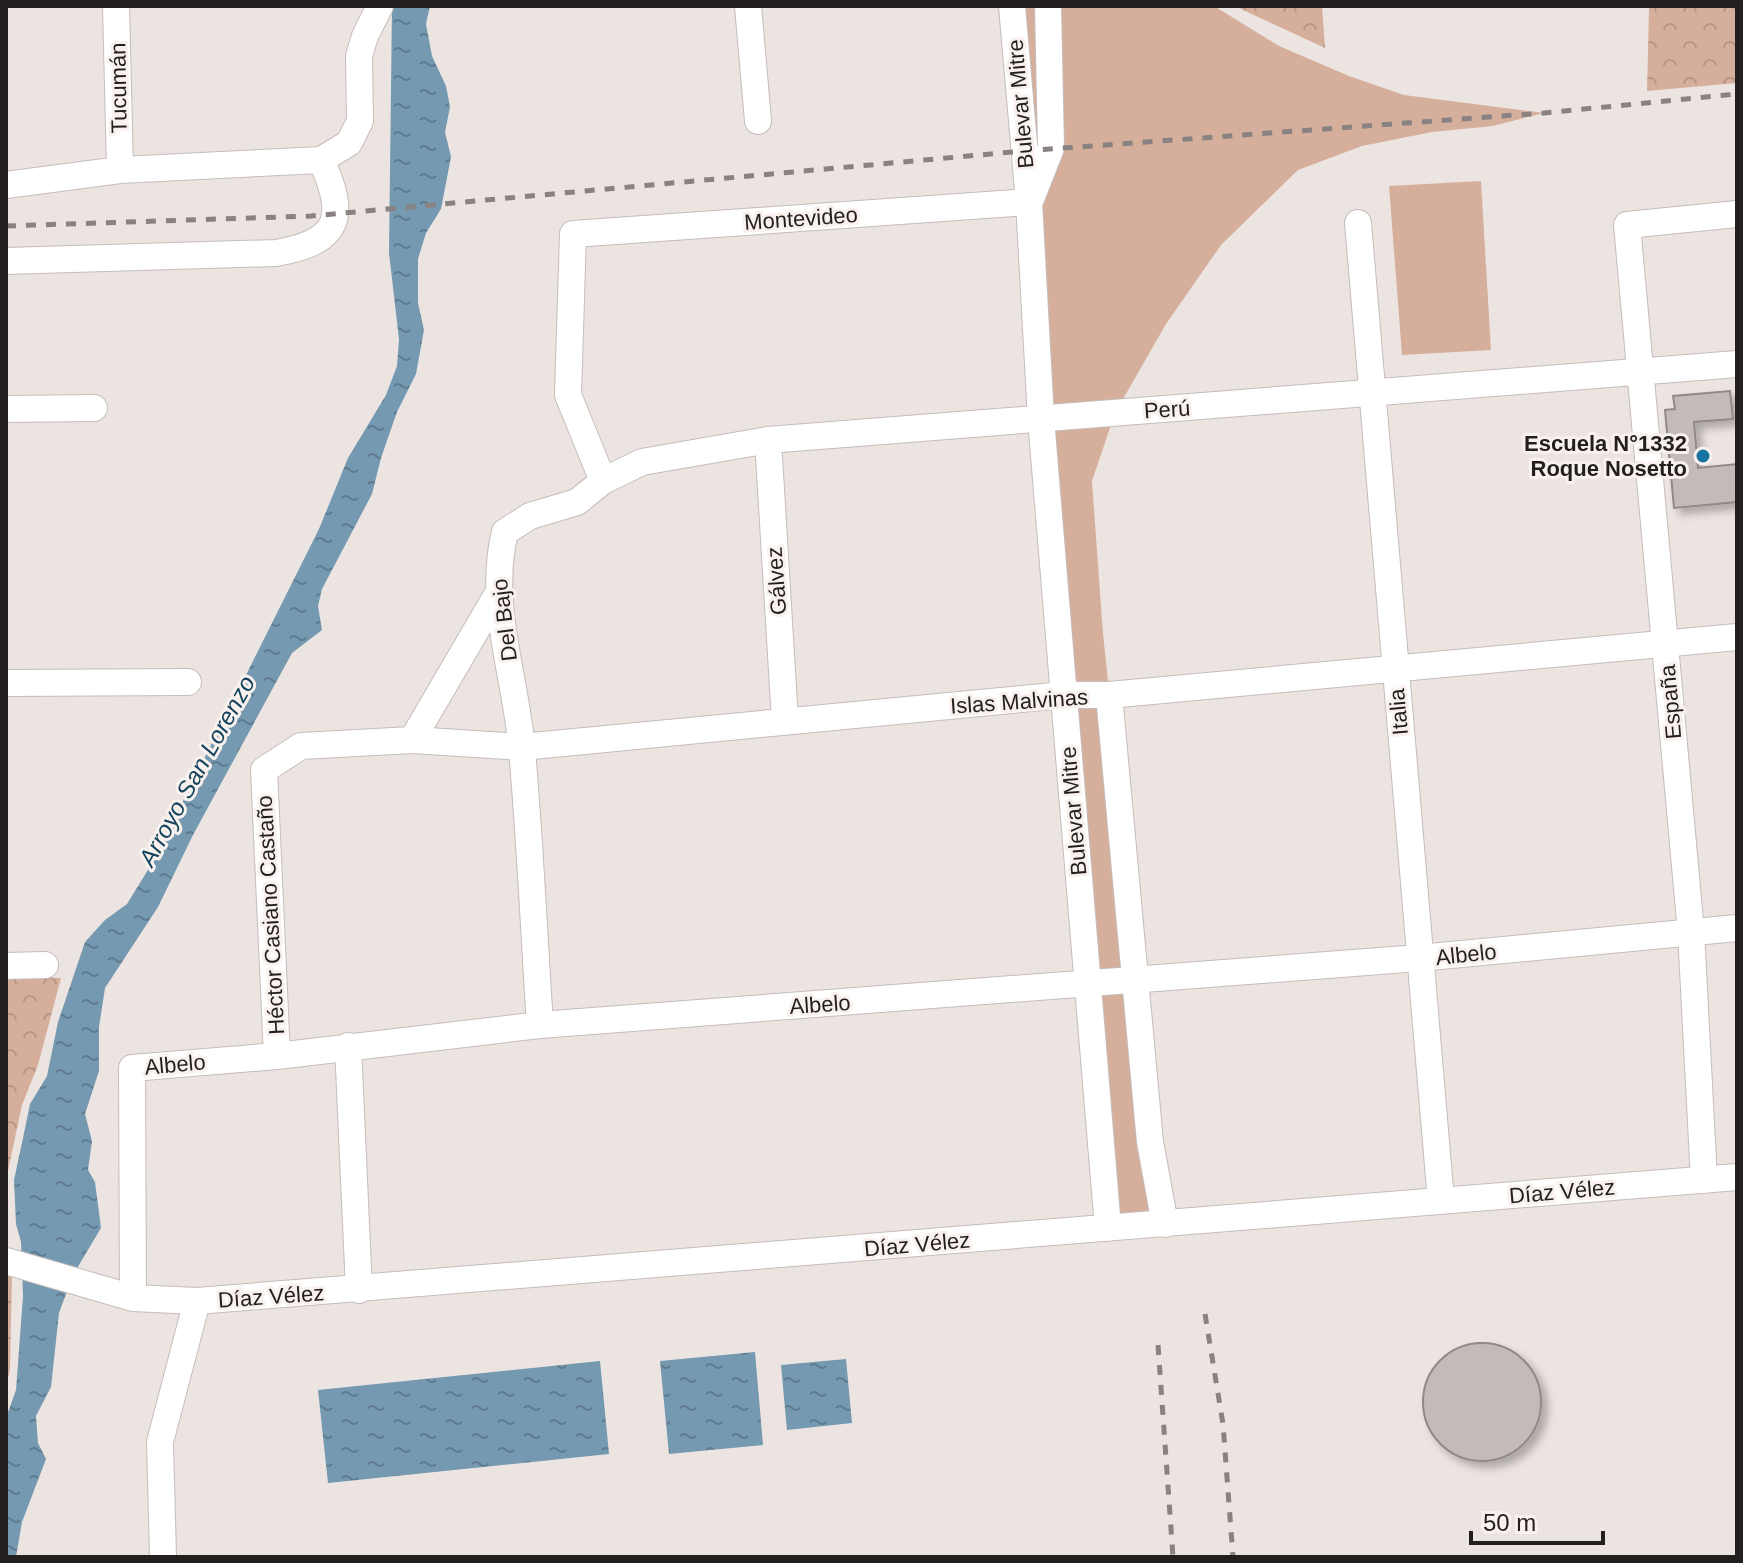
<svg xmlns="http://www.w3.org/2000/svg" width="1743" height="1563" font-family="Arial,sans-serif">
	<defs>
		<pattern id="park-crowns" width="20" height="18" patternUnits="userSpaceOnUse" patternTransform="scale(2)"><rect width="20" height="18" fill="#d6af9c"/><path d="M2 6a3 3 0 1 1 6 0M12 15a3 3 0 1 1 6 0" fill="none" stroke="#b79686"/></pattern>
		<pattern id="water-ripples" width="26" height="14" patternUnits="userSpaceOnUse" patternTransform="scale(2)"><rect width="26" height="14" fill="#7499b1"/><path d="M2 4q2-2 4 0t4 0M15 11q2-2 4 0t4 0" fill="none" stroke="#5f7c8f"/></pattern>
		<filter id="shadow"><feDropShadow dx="6" dy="6" stdDeviation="4" flood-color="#0004"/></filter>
	</defs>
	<rect width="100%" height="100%" fill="#ece4e1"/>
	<!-- green -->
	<path fill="#d6af9c" d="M 1012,6 L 1214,6 L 1279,46 L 1349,76 L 1404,95 L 1544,113 L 1493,126 L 1432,132 L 1362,146 L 1298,170 L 1221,245 L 1166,324 L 1115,413 L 1092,481 L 1103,634 L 1165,1224 L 1108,1228 Z
		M 1481,181 L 1491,350 L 1402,355 L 1389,186 Z"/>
	<!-- park -->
	<path fill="url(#park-crowns)" d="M 1237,6 L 1322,6 L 1325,48 L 1243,10 Z
		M 1665,6 L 1737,6 L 1737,83 L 1647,91 L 1649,8 Z
		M 6,976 L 61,978 L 38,1065 L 22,1105 L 6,1180 Z
		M 6,1271 L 12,1273 L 10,1369 L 6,1387 Z"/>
	<!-- water -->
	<path fill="url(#water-ripples)" d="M 392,6 L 430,6 L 426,24 L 432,56 L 446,86 L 450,107 L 445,132 L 451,157 L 441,209 L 426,233 L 418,259 L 418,303 L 424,330 L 416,374 L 397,412 L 381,458 L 372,494 L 322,589 L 318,606 L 322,630 L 292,653 L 193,835 L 158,907 L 105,988 L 99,1027 L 99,1071 L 85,1114 L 92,1141 L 88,1170 L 95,1182 L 101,1228 L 73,1275 L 59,1313 L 51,1387 L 36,1416 L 38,1443 L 46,1459 L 22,1522 L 16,1557 L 6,1557 L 6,1418 L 16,1390 L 23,1296 L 21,1242 L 16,1224 L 14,1180 L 23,1138 L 30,1104 L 47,1076 L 58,1022 L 85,942 L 105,920 L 127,904 L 151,865 L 319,529 L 348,458 L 386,395 L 397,366 L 399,339 L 389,253 Z
		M 755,1352 L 763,1445 L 669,1454 L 660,1361 Z
		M 846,1359 L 852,1423 L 787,1430 L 781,1365 Z
		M 600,1361 L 609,1454 L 328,1483 L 318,1390 Z"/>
	<!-- building -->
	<path fill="#c3bbb8" stroke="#908985" stroke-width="2" filter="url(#shadow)" d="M 1730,391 L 1733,419 L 1694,422 L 1698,468 L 1737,464 L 1737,502 L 1674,508 L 1665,410 L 1675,409 L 1673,396 Z
		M1423 1402a59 59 0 1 1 118 0a59 59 0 1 1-118 0Z"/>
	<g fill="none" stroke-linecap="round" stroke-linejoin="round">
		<defs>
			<path id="minor" d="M 116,6 L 120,170
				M 748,6 L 758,121
				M 1012,6 L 1029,202 L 1041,419 L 1108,1228
				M 6,185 L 120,170 L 321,160 L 349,143 L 360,121 L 359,56 L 365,36 L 380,6
				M 1031,199 L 1051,148 L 1048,6
				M 1358,223 L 1441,1201
				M 6,261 L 276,253 C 341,242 347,216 321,160
				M 6,409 L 94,408
				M 768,440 L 785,721
				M 603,481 L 642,462 L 768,440 L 1737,364
				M 6,683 L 188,682
				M 1109,695 L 1150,1142 L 1165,1224
				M 412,740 L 498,593
				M 6,966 L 45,965
				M 540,1025 C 534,933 530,841 522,750 C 516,677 487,604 505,532 L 530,516 L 577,502 L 603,481 L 568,395 L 573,234 L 1029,202
				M 348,1046 L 359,1290
				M 277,1056 L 264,770 L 301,746 L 412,740 L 522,747 L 1063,695 L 1109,695 L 1737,637
				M 1704,1180 L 1691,932 L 1627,225 L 1737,214
				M 6,1261 L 133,1298 L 197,1301 L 1737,1177
				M 133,1298 L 132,1068 L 277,1056 L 540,1025 L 1419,958 L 1737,928
				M 163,1557 L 160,1442 L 197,1301"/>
		</defs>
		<!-- minor casing -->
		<use href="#minor" stroke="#c5bdba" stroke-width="28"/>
		<!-- minor -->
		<use href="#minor" stroke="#fff" stroke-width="26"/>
		<!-- rail -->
		<path stroke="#888280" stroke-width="5" stroke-dasharray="10 10" stroke-linecap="butt" d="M 6,226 L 311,216 L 1023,151 L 1544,113 L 1737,94
			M 1205,1314 L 1223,1424 L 1233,1557
			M 1158,1345 L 1173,1557"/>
	</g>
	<!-- markers -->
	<circle fill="#1873a2" stroke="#f9f1ee" stroke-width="3" cx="1703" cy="456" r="8"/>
	<g text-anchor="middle" stroke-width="6" stroke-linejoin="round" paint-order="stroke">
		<!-- street labels -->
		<g font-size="22" fill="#221f1e" stroke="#f9f1ee">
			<text transform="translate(118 88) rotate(-91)" y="8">Tucumán</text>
			<text transform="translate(1020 104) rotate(-95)" y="8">Bulevar Mitre</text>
			<text transform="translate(801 218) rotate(-4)" y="8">Montevideo</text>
			<text transform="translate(1167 409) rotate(-4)" y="8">Perú</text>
			<text transform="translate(776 581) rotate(-94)" y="8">Gálvez</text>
			<text transform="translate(504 620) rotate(-97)" y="8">Del Bajo</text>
			<text transform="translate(1019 701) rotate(-4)" y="8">Islas Malvinas</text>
			<text transform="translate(1670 702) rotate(-95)" y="8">España</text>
			<text transform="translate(1398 712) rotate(-95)" y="8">Italia</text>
			<text transform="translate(1073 811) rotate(-95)" y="8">Bulevar Mitre</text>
			<text transform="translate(270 915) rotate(-93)" y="8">Héctor Casiano Castaño</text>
			<text transform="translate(1466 954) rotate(-6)" y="8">Albelo</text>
			<text transform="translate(820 1004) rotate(-4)" y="8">Albelo</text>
			<text transform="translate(175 1064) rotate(-5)" y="8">Albelo</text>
			<text transform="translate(1562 1191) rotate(-5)" y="8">Díaz Vélez</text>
			<text transform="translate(917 1244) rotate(-5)" y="8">Díaz Vélez</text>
			<text transform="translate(271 1296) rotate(-4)" y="8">Díaz Vélez</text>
		</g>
		<!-- poi labels -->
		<g font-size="22" font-weight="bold" fill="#221f1e" stroke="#f9f1ee" text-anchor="end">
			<text x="1687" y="451">Escuela N°1332<tspan x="1687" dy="25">Roque Nosetto</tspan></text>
		</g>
		<!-- water labels -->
		<g font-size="24" font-style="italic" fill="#15445e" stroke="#f9f1ee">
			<text transform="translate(197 771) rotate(-61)" y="8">Arroyo San Lorenzo</text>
		</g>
	</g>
	<!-- border -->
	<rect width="1743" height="1563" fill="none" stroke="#221f1e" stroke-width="16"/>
	<!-- scale -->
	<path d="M1471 1531v12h132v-12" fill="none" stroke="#221f1e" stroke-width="4"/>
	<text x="1483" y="1531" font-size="24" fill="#221f1e" stroke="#f9f1ee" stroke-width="6" paint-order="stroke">50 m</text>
</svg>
